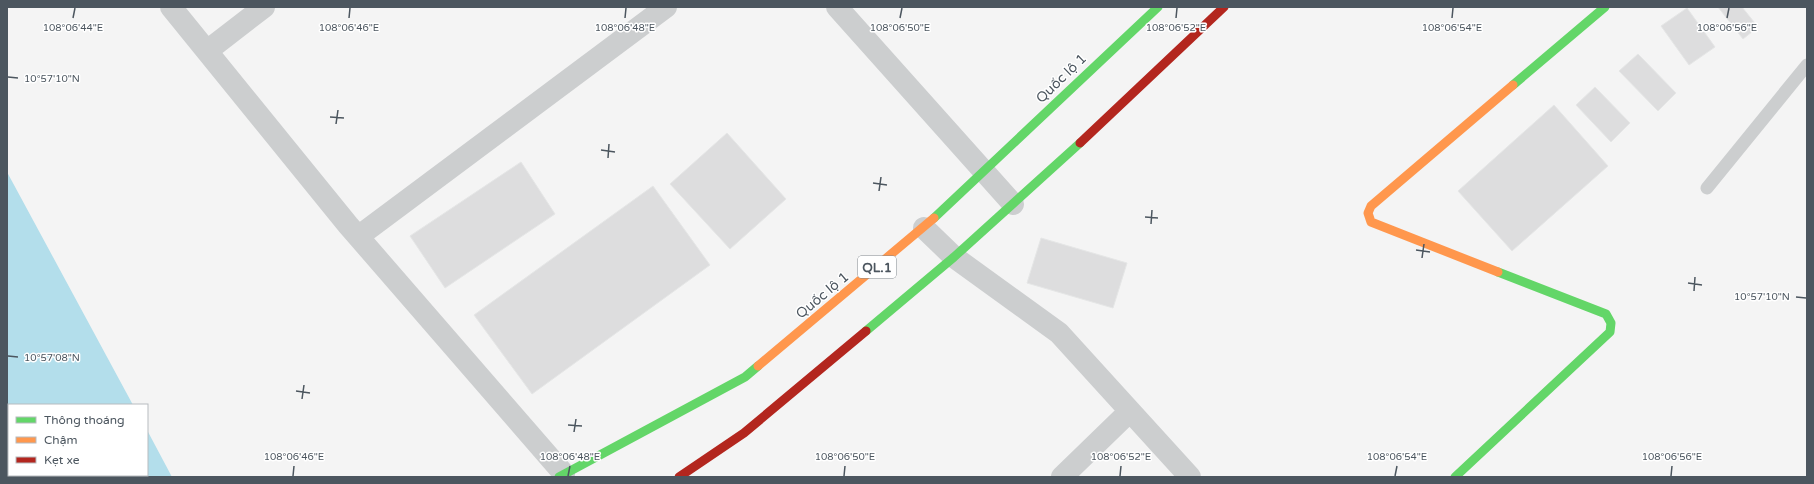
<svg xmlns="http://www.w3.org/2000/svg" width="1814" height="484" font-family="'Varela Round',sans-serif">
	<rect width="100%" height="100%" fill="#f4f4f4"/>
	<!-- water -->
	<path fill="#b3deeb" d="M 7,172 L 133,405 L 9,405 L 9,428 L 7,424 Z
		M 147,430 L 172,477 L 36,477 L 35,475 L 147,475 Z"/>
	<!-- building -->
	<path fill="#ddddde" stroke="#e5e6e6" d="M 1718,7 L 1742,7 L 1758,27 L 1743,39 Z
		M 1687,8 L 1715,47 L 1689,65 L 1661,26 Z
		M 1638,54 L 1676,93 L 1658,111 L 1619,71 Z
		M 1595,87 L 1630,123 L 1611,142 L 1576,105 Z
		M 1554,105 L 1608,166 L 1512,251 L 1458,191 Z
		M 727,133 L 786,199 L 730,249 L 670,184 Z
		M 521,162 L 555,214 L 445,288 L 410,236 Z
		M 653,186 L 710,265 L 532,394 L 474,315 Z
		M 1041,238 L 1127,263 L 1113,308 L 1027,283 Z"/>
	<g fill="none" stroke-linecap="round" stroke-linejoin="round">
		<!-- lane -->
		<path stroke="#cccecf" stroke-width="13" d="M 1707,188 L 1807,65"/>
		<!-- street -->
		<path stroke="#cccecf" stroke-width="22" d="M 171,7 L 348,225 L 564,474
			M 837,7 L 1013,204
			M 207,51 L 264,7
			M 924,228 L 954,257 L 1059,333 L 1190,477
			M 359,236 L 666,7
			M 7,453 L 9,456
			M 21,475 L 22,477
			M 1062,477 L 1130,411"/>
		<!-- fast -->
		<path stroke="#63d668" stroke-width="9" d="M 1513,85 L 1605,7
			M 934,218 L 1158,7
			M 866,331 L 954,257 L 1080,143
			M 559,477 L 745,377 L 758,366
			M 1455,477 L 1610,332 L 1611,323 L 1606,314 L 1498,272"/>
		<!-- slow -->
		<path stroke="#ff974d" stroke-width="9" d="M 1498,272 L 1371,222 L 1368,213 L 1371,206 L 1513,85
			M 758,366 L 934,218"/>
		<!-- jam -->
		<path stroke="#b3261e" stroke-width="9" d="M 1080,143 L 1224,7
			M 679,477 L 744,433 L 866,331"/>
	</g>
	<!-- ticks -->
	<path fill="none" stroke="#4c565f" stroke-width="1.5" d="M 73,18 L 75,8M 349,18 L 350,8M 625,18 L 626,8M 900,18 L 902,8M 1176,18 L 1177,8M 1452,18 L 1453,8M 1727,18 L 1729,8M 8,77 L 18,78M 330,117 L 344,118M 336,124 L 338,110M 601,150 L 615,152M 608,158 L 609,144M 873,183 L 887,185M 879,191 L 881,177M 1145,217 L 1158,218M 1151,224 L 1152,210M 1416,250 L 1430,252M 1422,258 L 1424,244M 1688,283 L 1702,285M 1694,291 L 1695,277M 1796,297 L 1806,298M 8,356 L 18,357M 296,391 L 310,393M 302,399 L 304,385M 568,425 L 582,426M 574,432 L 576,419M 293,476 L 294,466M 568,476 L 570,466M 844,476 L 845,466M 1120,476 L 1121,466M 1395,476 L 1397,466M 1671,476 L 1672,466"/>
	<g text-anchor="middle" stroke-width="3" stroke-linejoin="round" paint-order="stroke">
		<!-- shield labels -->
		<rect fill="#fff" stroke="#82898f" stroke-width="1" x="858" y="256" width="38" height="22" rx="3"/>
		<g font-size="13" font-weight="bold" fill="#4c565f">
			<text x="877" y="272">QL.1</text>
		</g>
		<!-- street labels -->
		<g font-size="14" fill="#4c565f" stroke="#fff">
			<text transform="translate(1061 78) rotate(-44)" y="5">Quốc lộ 1</text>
			<text transform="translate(822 295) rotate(-40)" y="5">Quốc lộ 1</text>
		</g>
	</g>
	<g font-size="10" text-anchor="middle" fill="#4c565f" stroke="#fff" stroke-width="3" stroke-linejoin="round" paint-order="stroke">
		<text x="73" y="31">108°06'44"E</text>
		<text x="349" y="31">108°06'46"E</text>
		<text x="625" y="31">108°06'48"E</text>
		<text x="900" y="31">108°06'50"E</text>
		<text x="1176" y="31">108°06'52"E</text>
		<text x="1452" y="31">108°06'54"E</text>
		<text x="1727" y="31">108°06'56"E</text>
		<text x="52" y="82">10°57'10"N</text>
		<text x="1762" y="300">10°57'10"N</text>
		<text x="52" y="361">10°57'08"N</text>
		<text x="294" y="460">108°06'46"E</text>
		<text x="570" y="460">108°06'48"E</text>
		<text x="845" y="460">108°06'50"E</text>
		<text x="1121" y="460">108°06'52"E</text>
		<text x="1397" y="460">108°06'54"E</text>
		<text x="1672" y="460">108°06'56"E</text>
	</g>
	<!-- border -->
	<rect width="1814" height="484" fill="none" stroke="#4c565f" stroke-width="16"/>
	<!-- legend -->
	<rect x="8" y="404" width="140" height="72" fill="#ffffff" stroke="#b7bbbf"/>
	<rect x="16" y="417" width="20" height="6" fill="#63d668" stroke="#b7bbbf"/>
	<text x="44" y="424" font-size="12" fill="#4c565f">Thông thoáng</text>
	<rect x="16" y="437" width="20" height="6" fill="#ff974d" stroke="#b7bbbf"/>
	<text x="44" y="444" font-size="12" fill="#4c565f">Chậm</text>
	<rect x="16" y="457" width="20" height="6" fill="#b3261e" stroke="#b7bbbf"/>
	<text x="44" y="464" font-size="12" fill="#4c565f">Kẹt xe</text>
</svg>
